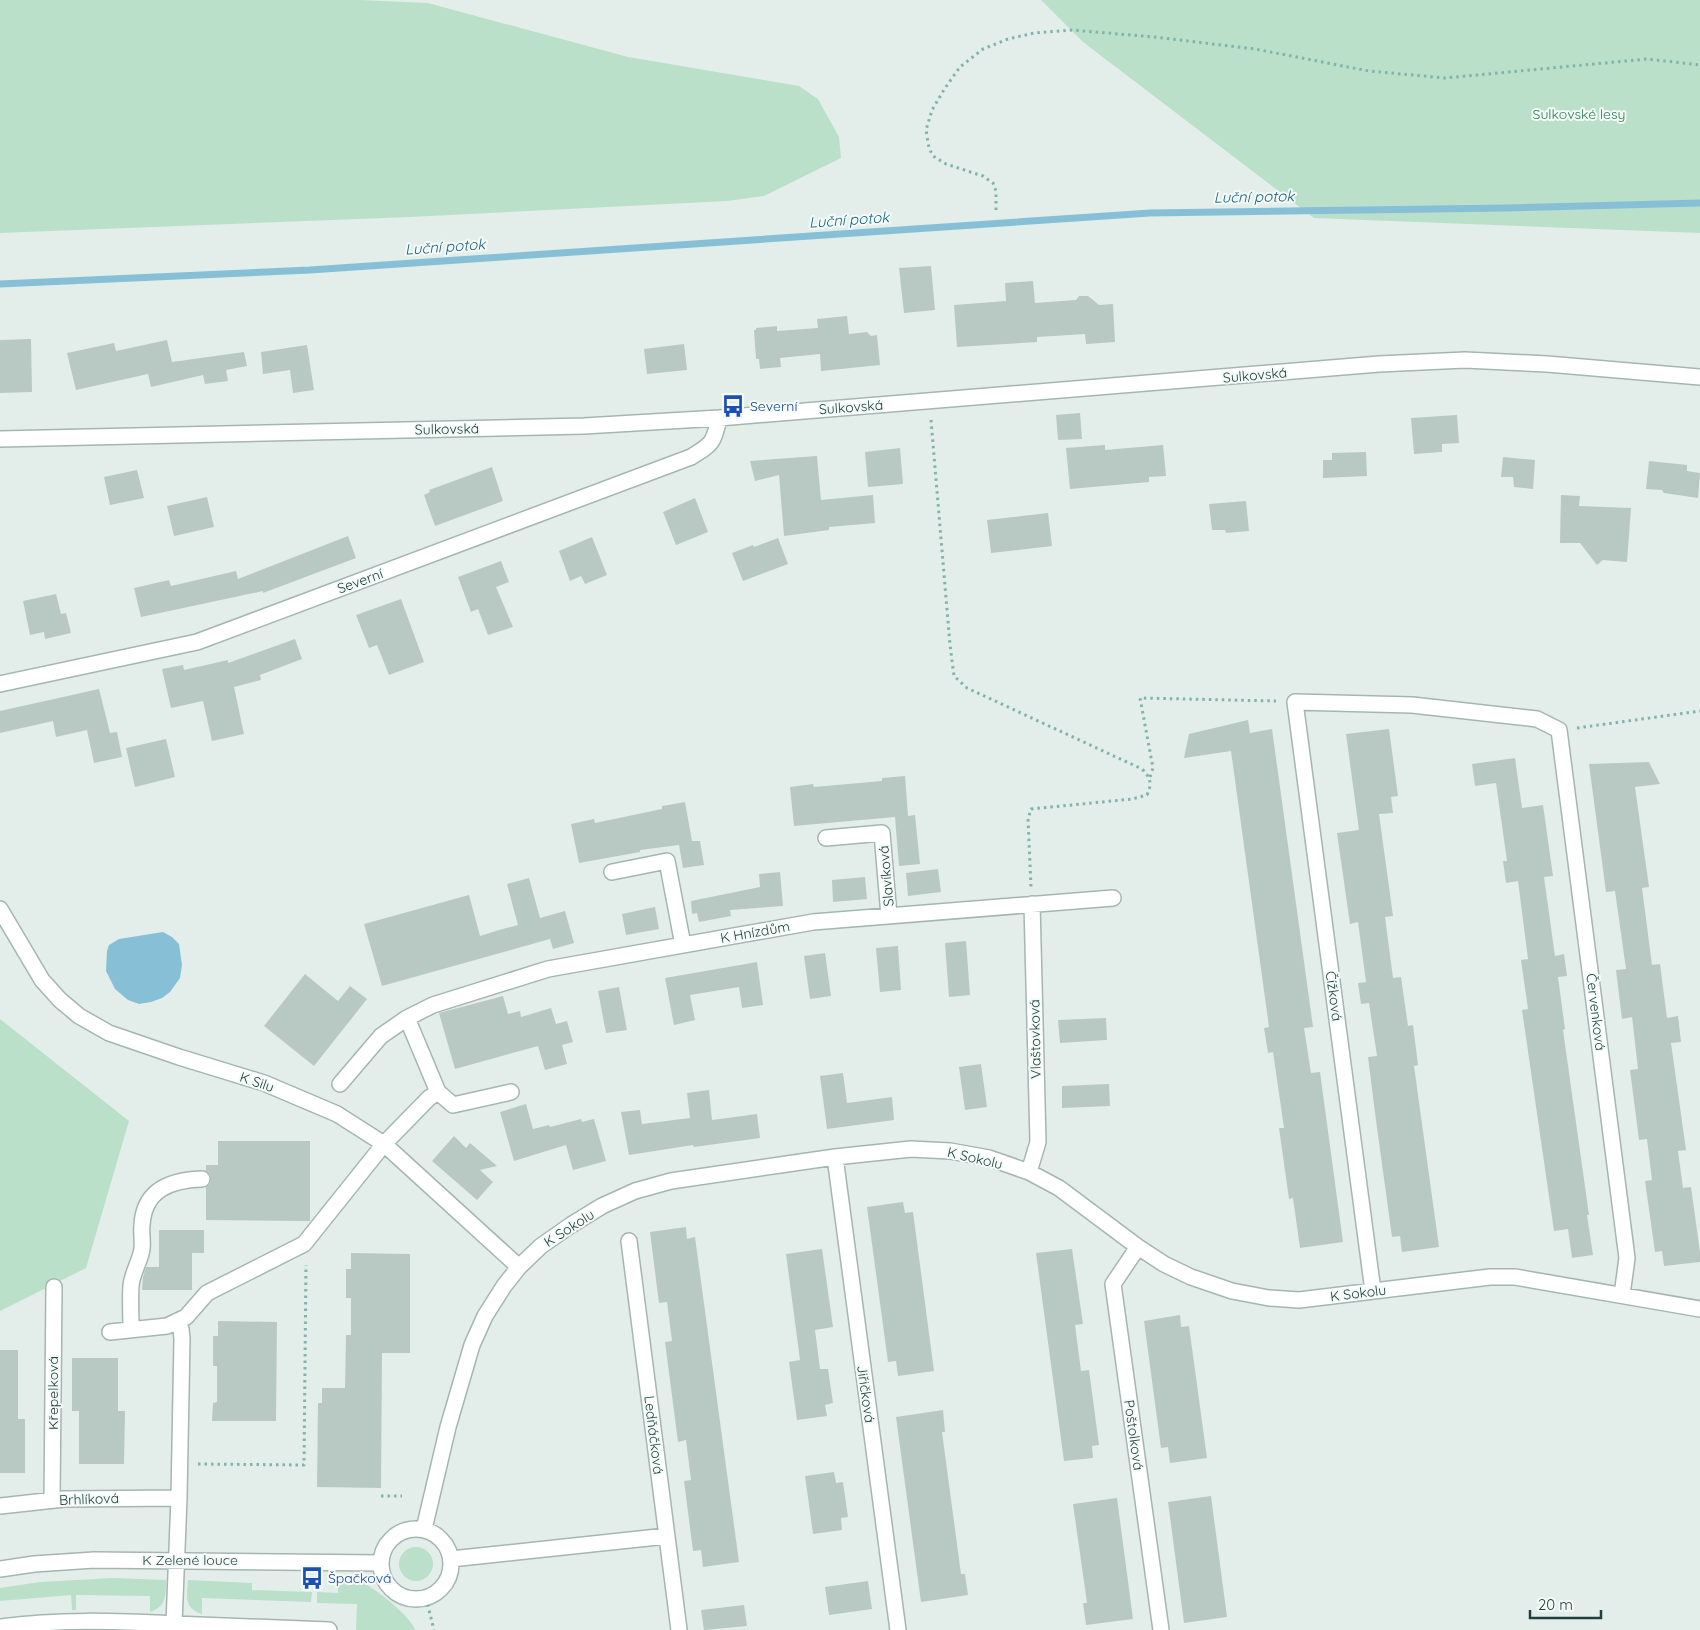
<svg xmlns="http://www.w3.org/2000/svg" width="1700" height="1630" font-family="Quicksand,sans-serif">
	<rect width="100%" height="100%" fill="#e3eeea"/>
	<!-- green -->
	<path fill="#bae0c9" d="M 0,0 L 360,0 L 428,3 L 628,57 L 799,86 L 818,99 L 839,137 L 841,158 L 764,196 L 727,201 L 410,217 L 0,233 Z
		M 1041,0 L 1700,0 L 1700,233 L 1314,218 L 1083,42 Z
		M 0,1019 L 129,1121 L 86,1268 L 0,1311 Z
		M399 1564a17 17 0 1 1 34 0a17 17 0 1 1-34 0Z
		M 113,1578 L 166,1580 C 166,1595 166,1607 150,1612 L 150,1596 L 76,1595 L 76,1610 L 72,1610 L 71,1595 L 0,1601 L 0,1588 L 40,1582 Z
		M 338,1578 C 345,1579 353,1580 361,1582 C 374,1587 412,1617 415,1630 L 356,1630 L 357,1604 L 317,1603 L 317,1592 L 338,1593 Z
		M 188,1580 L 252,1583 L 252,1590 L 312,1592 L 311,1602 L 202,1598 L 202,1614 C 183,1608 187,1596 188,1580 Z"/>
	<!-- water -->
	<path fill="#87c0d6" d="M 163,932 L 172,937 L 179,944 L 182,965 L 180,978 L 170,992 L 162,998 L 151,1002 L 139,1004 L 128,1000 L 115,989 L 106,971 L 107,951 L 109,945 L 119,939 Z"/>
	<g fill="none" stroke-linecap="round" stroke-linejoin="round">
		<!-- stream -->
		<path stroke="#87c0d6" stroke-width="7" d="M 0,284 L 310,270 L 1150,213 L 1506,208 L 1700,203"/>
	</g>
	<!-- building -->
	<path fill="#b8c9c3" d="M 931,266 L 935,310 L 904,313 L 899,268 Z
		M 1033,281 L 1035,303 L 1076,300 L 1079,296 L 1088,296 L 1099,305 L 1113,304 L 1115,342 L 1086,344 L 1085,334 L 1037,337 L 1037,342 L 957,347 L 954,305 L 1006,301 L 1005,283 Z
		M 847,316 L 849,334 L 867,332 L 871,336 L 877,335 L 880,365 L 821,371 L 820,354 L 780,358 L 781,367 L 760,369 L 759,359 L 756,359 L 754,330 L 756,330 L 756,328 L 777,326 L 777,331 L 818,328 L 817,319 Z
		M 31,339 L 32,392 L 0,393 L 0,340 Z
		M 167,340 L 172,362 L 244,352 L 247,366 L 226,370 L 228,381 L 205,384 L 203,375 L 151,387 L 148,374 L 76,390 L 67,353 L 114,343 L 116,351 Z
		M 684,344 L 687,370 L 647,374 L 644,349 Z
		M 307,345 L 314,390 L 293,393 L 290,370 L 263,374 L 261,352 Z
		M 1080,413 L 1082,439 L 1058,440 L 1056,415 Z
		M 1457,415 L 1459,443 L 1442,444 L 1442,452 L 1414,454 L 1411,418 Z
		M 1105,445 L 1105,450 L 1163,445 L 1166,476 L 1149,477 L 1149,482 L 1070,489 L 1066,448 Z
		M 900,448 L 903,484 L 868,487 L 865,452 Z
		M 1366,452 L 1367,476 L 1323,478 L 1323,460 L 1332,460 L 1332,453 Z
		M 817,456 L 821,500 L 873,495 L 875,523 L 829,527 L 829,530 L 784,536 L 779,475 L 755,481 L 750,461 Z
		M 1503,457 L 1535,460 L 1533,489 L 1514,487 L 1513,477 L 1501,477 Z
		M 1649,461 L 1687,465 L 1687,471 L 1700,473 L 1698,498 L 1664,493 L 1662,490 L 1646,489 Z
		M 492,467 L 503,501 L 435,526 L 424,495 L 430,492 L 429,490 Z
		M 137,470 L 144,498 L 110,505 L 104,477 Z
		M 1561,495 L 1580,496 L 1579,506 L 1631,508 L 1627,562 L 1603,560 L 1597,565 L 1580,543 L 1560,543 Z
		M 207,497 L 214,527 L 174,536 L 167,506 Z
		M 695,498 L 708,532 L 676,545 L 663,512 Z
		M 1246,501 L 1249,531 L 1226,533 L 1225,530 L 1212,530 L 1209,504 Z
		M 1048,513 L 1052,546 L 991,553 L 987,520 Z
		M 348,536 L 356,558 L 263,593 L 263,591 L 141,617 L 134,588 L 169,580 L 171,586 L 236,571 L 238,579 Z
		M 592,537 L 607,575 L 585,584 L 581,576 L 570,581 L 559,551 Z
		M 778,538 L 788,564 L 743,581 L 732,553 L 753,545 L 754,547 Z
		M 501,561 L 509,582 L 496,587 L 513,627 L 488,635 L 478,609 L 471,612 L 458,577 Z
		M 56,594 L 61,614 L 66,613 L 71,633 L 45,639 L 44,632 L 30,635 L 23,601 Z
		M 401,599 L 424,662 L 389,675 L 377,645 L 369,648 L 356,615 Z
		M 295,639 L 302,659 L 260,675 L 261,680 L 234,687 L 244,734 L 212,741 L 203,701 L 171,708 L 162,669 L 183,665 L 184,670 L 228,660 L 228,663 Z
		M 99,689 L 110,733 L 117,732 L 122,757 L 94,763 L 87,730 L 56,737 L 53,721 L 0,733 L 0,711 Z
		M 1248,720 L 1250,733 L 1272,729 L 1313,1027 L 1304,1028 L 1311,1073 L 1320,1072 L 1343,1242 L 1300,1248 L 1293,1198 L 1289,1199 L 1279,1128 L 1284,1128 L 1273,1052 L 1268,1053 L 1264,1028 L 1269,1027 L 1231,751 L 1184,758 L 1189,734 Z
		M 1389,729 L 1398,796 L 1391,797 L 1393,813 L 1379,814 L 1393,916 L 1385,917 L 1393,978 L 1401,977 L 1408,1026 L 1413,1025 L 1418,1065 L 1414,1066 L 1439,1247 L 1402,1252 L 1400,1236 L 1392,1237 L 1375,1113 L 1368,1057 L 1377,1056 L 1369,1003 L 1361,1004 L 1358,983 L 1366,982 L 1358,922 L 1350,924 L 1337,833 L 1359,830 L 1346,734 Z
		M 166,739 L 175,777 L 135,787 L 126,748 Z
		M 1515,758 L 1522,808 L 1543,805 L 1553,876 L 1544,877 L 1555,956 L 1564,954 L 1567,976 L 1558,977 L 1565,1029 L 1563,1030 L 1589,1215 L 1587,1215 L 1593,1255 L 1572,1258 L 1568,1229 L 1554,1231 L 1522,1010 L 1528,1009 L 1521,960 L 1528,959 L 1518,881 L 1506,883 L 1503,861 L 1507,861 L 1496,783 L 1475,786 L 1472,764 Z
		M 1649,762 L 1660,784 L 1635,787 L 1649,887 L 1642,888 L 1652,965 L 1660,964 L 1667,1018 L 1678,1016 L 1681,1042 L 1671,1043 L 1686,1150 L 1678,1151 L 1683,1188 L 1691,1187 L 1700,1252 L 1700,1262 L 1664,1266 L 1662,1251 L 1655,1252 L 1645,1181 L 1652,1180 L 1647,1139 L 1639,1140 L 1630,1070 L 1638,1069 L 1632,1017 L 1622,1019 L 1619,995 L 1616,970 L 1626,969 L 1615,891 L 1606,892 L 1589,764 Z
		M 905,776 L 908,816 L 915,815 L 920,864 L 899,866 L 895,817 L 794,826 L 790,787 L 813,784 L 814,787 L 882,781 L 882,778 Z
		M 685,802 L 692,841 L 700,841 L 704,865 L 683,868 L 679,845 L 640,850 L 640,852 L 579,863 L 571,824 L 594,819 L 595,823 L 662,809 L 662,806 Z
		M 938,869 L 941,892 L 908,896 L 906,873 Z
		M 780,872 L 783,906 L 730,910 L 731,916 L 699,922 L 697,913 L 692,914 L 691,901 L 760,887 L 759,874 Z
		M 865,877 L 867,899 L 833,902 L 832,880 Z
		M 529,878 L 540,918 L 565,911 L 574,943 L 553,949 L 550,939 L 382,986 L 364,924 L 469,895 L 480,936 L 499,930 L 518,925 L 507,884 Z
		M 655,907 L 659,929 L 626,935 L 622,914 Z
		M 966,941 L 970,995 L 949,997 L 945,943 Z
		M 898,946 L 901,990 L 880,992 L 876,948 Z
		M 825,953 L 831,996 L 810,999 L 804,956 Z
		M 757,962 L 763,1005 L 742,1008 L 739,987 L 690,995 L 695,1020 L 674,1025 L 665,978 Z
		M 305,974 L 338,1001 L 350,986 L 367,999 L 314,1066 L 264,1026 Z
		M 619,987 L 627,1030 L 606,1033 L 598,991 Z
		M 503,996 L 508,1014 L 520,1011 L 521,1017 L 551,1008 L 556,1024 L 567,1021 L 573,1042 L 562,1045 L 567,1064 L 545,1070 L 538,1046 L 455,1069 L 439,1013 Z
		M 1106,1018 L 1107,1040 L 1060,1043 L 1058,1020 Z
		M 981,1064 L 987,1107 L 965,1110 L 959,1067 Z
		M 843,1073 L 847,1103 L 892,1097 L 894,1120 L 827,1129 L 820,1076 Z
		M 1109,1084 L 1110,1106 L 1062,1108 L 1062,1086 Z
		M 709,1090 L 712,1120 L 757,1114 L 760,1138 L 694,1147 L 693,1145 L 629,1155 L 621,1112 L 640,1110 L 642,1124 L 690,1118 L 687,1093 Z
		M 526,1104 L 533,1129 L 549,1125 L 550,1127 L 581,1119 L 582,1122 L 594,1119 L 606,1161 L 573,1170 L 566,1145 L 514,1161 L 500,1112 Z
		M 454,1136 L 466,1148 L 470,1143 L 497,1166 L 480,1170 L 493,1182 L 477,1200 L 432,1161 Z
		M 218,1141 L 310,1141 L 310,1221 L 206,1220 L 206,1187 L 210,1184 L 211,1179 L 210,1174 L 206,1171 L 206,1165 L 218,1165 Z
		M 903,1202 L 905,1213 L 913,1212 L 934,1371 L 898,1376 L 896,1361 L 888,1362 L 867,1207 Z
		M 686,1227 L 687,1239 L 695,1237 L 739,1562 L 703,1567 L 701,1550 L 693,1551 L 684,1481 L 691,1480 L 686,1440 L 678,1442 L 665,1342 L 672,1341 L 667,1302 L 659,1303 L 650,1232 Z
		M 159,1230 L 204,1230 L 204,1253 L 192,1253 L 192,1290 L 142,1290 L 143,1277 L 146,1267 L 159,1267 Z
		M 822,1249 L 833,1327 L 815,1330 L 820,1369 L 828,1369 L 833,1403 L 825,1405 L 827,1416 L 797,1420 L 789,1362 L 800,1360 L 786,1254 Z
		M 1072,1249 L 1083,1324 L 1075,1325 L 1081,1371 L 1089,1370 L 1099,1445 L 1092,1446 L 1093,1458 L 1064,1461 L 1036,1253 Z
		M 351,1253 L 410,1254 L 410,1353 L 382,1353 L 381,1488 L 317,1487 L 318,1403 L 322,1403 L 322,1388 L 345,1388 L 346,1335 L 351,1335 L 351,1298 L 346,1298 L 346,1269 L 351,1269 Z
		M 1180,1315 L 1181,1327 L 1189,1326 L 1207,1458 L 1170,1463 L 1168,1447 L 1161,1448 L 1144,1321 Z
		M 218,1321 L 277,1322 L 276,1421 L 212,1421 L 213,1403 L 217,1402 L 217,1366 L 213,1366 L 213,1336 L 218,1336 Z
		M 0,1350 L 18,1350 L 18,1419 L 25,1419 L 25,1473 L 0,1473 Z
		M 72,1358 L 118,1358 L 118,1411 L 125,1411 L 124,1464 L 79,1464 L 79,1411 L 72,1411 Z
		M 943,1410 L 945,1432 L 942,1432 L 961,1574 L 965,1574 L 968,1595 L 921,1602 L 896,1417 Z
		M 834,1472 L 836,1483 L 843,1482 L 848,1517 L 841,1518 L 842,1530 L 813,1534 L 805,1476 Z
		M 1211,1496 L 1227,1617 L 1184,1623 L 1168,1502 Z
		M 1117,1498 L 1133,1619 L 1086,1625 L 1083,1603 L 1087,1603 L 1073,1504 Z
		M 868,1581 L 872,1609 L 829,1615 L 825,1587 Z
		M 744,1605 L 747,1626 L 704,1630 L 701,1610 Z"/>
	<g fill="none" stroke-linecap="round" stroke-linejoin="round">
		<defs>
			<path id="street" d="M 0,439 L 584,426 L 719,418 L 1379,364 L 1465,360 L 1547,364 L 1700,377
				M 0,684 L 197,642 L 691,457 C 712,444 714,443 719,418
				M 826,838 L 882,833 L 889,916
				M 612,872 L 667,861 L 683,945
				M 0,909 L 42,980 L 60,1000 L 79,1016 L 109,1033 L 179,1057 L 264,1083 L 337,1114 L 384,1144 L 519,1267
				M 407,1018 L 433,1005 L 548,969 L 813,922 L 1113,898
				M 340,1084 L 381,1036 L 407,1018 L 438,1092
				M 835,1157 L 898,1630
				M 1029,1172 L 1038,1142 L 1032,904
				M 629,1241 L 679,1630
				M 1138,1247 L 1113,1284 L 1161,1630
				M 1373,1291 L 1295,702 L 1412,705 L 1537,719 L 1559,730 L 1627,1258 L 1622,1295
				M 131,1329 C 131,1315 130,1300 131,1286 C 132,1273 140,1262 142,1249 C 143,1241 141,1233 142,1225 C 144,1190 170,1180 202,1179
				M 110,1332 L 167,1326 L 186,1317 L 207,1293 L 304,1244 L 384,1144 L 429,1098 L 438,1092 L 453,1105 L 511,1092
				M 52,1500 L 54,1287
				M 0,1506 L 64,1499 L 179,1498
				M381 1564a35 35 0 1 1 70 0a35 35 0 1 1-70 0Z
				M 424,1529 L 448,1427 L 472,1345 L 485,1316 L 504,1286 L 519,1267 L 541,1246 L 571,1225 L 602,1206 L 635,1191 L 671,1181 L 835,1157 L 911,1149 L 950,1151 L 989,1158 L 1029,1172 L 1059,1188 L 1138,1247 L 1164,1264 L 1191,1277 L 1232,1291 L 1269,1298 L 1299,1300 L 1465,1280 L 1490,1277 L 1515,1277 L 1700,1309
				M 451,1559 L 667,1536
				M 0,1569 L 34,1564 L 94,1560 L 380,1563
				M 174,1624 L 329,1630
				M 0,1627 C 58,1619 116,1621 174,1624 L 179,1498 L 182,1339 L 181,1329 L 177,1321"/>
		</defs>
		<!-- street casing -->
		<use href="#street" stroke="#a5b6b2" stroke-width="18"/>
		<!-- path -->
		<path stroke="#81b3aa" stroke-width="3" stroke-dasharray="2.5 4" stroke-linecap="butt" d="M 996,210 L 996,191 L 993,183 L 983,176 L 946,164 L 933,156 L 929,148 L 926,130 L 932,110 L 945,88 L 960,67 L 983,49 L 1008,39 L 1034,33 L 1072,30 L 1154,37 L 1255,49 L 1369,71 L 1445,78 L 1647,59 L 1700,65
			M 931,420 L 950,645 L 954,676 L 967,688 L 1142,769 C 1151,778 1152,784 1147,795 L 1132,799 L 1031,809 L 1028,819 L 1031,887
			M 1577,728 L 1700,711
			M 1150,777 L 1153,768 L 1140,698 L 1276,701
			M 198,1464 L 304,1465 L 306,1265
			M 381,1496 L 402,1496
			M 426,1598 L 434,1630"/>
		<!-- street -->
		<use href="#street" stroke="#fff" stroke-width="15"/>
	</g>
	<!-- icons -->
	<defs>
		<symbol id="bus-bare" viewBox="-9 -9 18 18"><path d="M-5-6H5V4H4V6H2V4H-2V6H-4V4H-5ZM-3.5-4V0h7V-4ZM-3.5 1.2v1.5H-2V1.2ZM2 1.2v1.5H3.5V1.2Z" fill="#1a4fb4" stroke="#f4faf7" stroke-width="2.5" paint-order="stroke"/></symbol>
	</defs>
	<g fill-rule="evenodd">
		<use href="#bus-bare" x="717" y="390" width="32" height="32"/>
		<use href="#bus-bare" x="296" y="1562" width="32" height="32"/>
	</g>
	<g text-anchor="middle" stroke-width="4" stroke-linejoin="round" paint-order="stroke">
		<!-- park labels -->
		<g font-size="14" fill="#287a52" stroke="#f4faf7">
			<text x="1579" y="119">Sulkovské lesy</text>
		</g>
		<!-- street labels -->
		<g font-size="14" fill="#21403c" stroke="#f4faf7">
			<text transform="translate(1255 375) rotate(-5)" y="5">Sulkovská</text>
			<text transform="translate(851 407) rotate(-4)" y="5">Sulkovská</text>
			<text transform="translate(447 429) rotate(-1)" y="5">Sulkovská</text>
			<text transform="translate(360 581) rotate(-20)" y="5">Severní</text>
			<text transform="translate(886 876) rotate(-95)" y="5">Slavíková</text>
			<text transform="translate(755 932) rotate(-10)" y="5">K Hnízdům</text>
			<text transform="translate(1334 996) rotate(82)" y="5">Čížková</text>
			<text transform="translate(1596 1012) rotate(83)" y="5">Červenková</text>
			<text transform="translate(1035 1039) rotate(-91)" y="5">Vlaštovková</text>
			<text transform="translate(257 1082) rotate(19)" y="5">K Silu</text>
			<text transform="translate(975 1158) rotate(13)" y="5">K Sokolu</text>
			<text transform="translate(569 1228) rotate(-33)" y="5">K Sokolu</text>
			<text transform="translate(1358 1293) rotate(-7)" y="5">K Sokolu</text>
			<text transform="translate(53 1393) rotate(-90)" y="5">Křepelková</text>
			<text transform="translate(866 1394) rotate(82)" y="5">Jiřičková</text>
			<text transform="translate(654 1435) rotate(83)" y="5">Ledňáčková</text>
			<text transform="translate(1134 1435) rotate(82)" y="5">Poštolková</text>
			<text transform="translate(89 1499) rotate(-2)" y="5">Brhlíková</text>
			<text x="190" y="1565">K Zelené louce</text>
		</g>
		<!-- transit labels -->
		<g font-size="14" fill="#164399" stroke="#f4faf7" text-anchor="start">
			<text x="750" y="411">Severní</text>
			<text x="328" y="1583">Špačková</text>
		</g>
		<!-- water labels -->
		<g font-size="15" font-style="italic" fill="#176280" stroke="#f4faf7">
			<text transform="translate(1254 197) rotate(-1)" y="5">Luční potok</text>
			<text transform="translate(849 220) rotate(-4)" y="5">Luční potok</text>
			<text transform="translate(445 247) rotate(-4)" y="5">Luční potok</text>
		</g>
	</g>
	<!-- scale -->
	<path d="M1530 1610v8h71v-8" fill="none" stroke="#21403c" stroke-width="2.5"/>
	<text x="1538" y="1610" font-size="15" fill="#21403c" stroke="#f4faf7" stroke-width="4" paint-order="stroke">20 m</text>
</svg>
